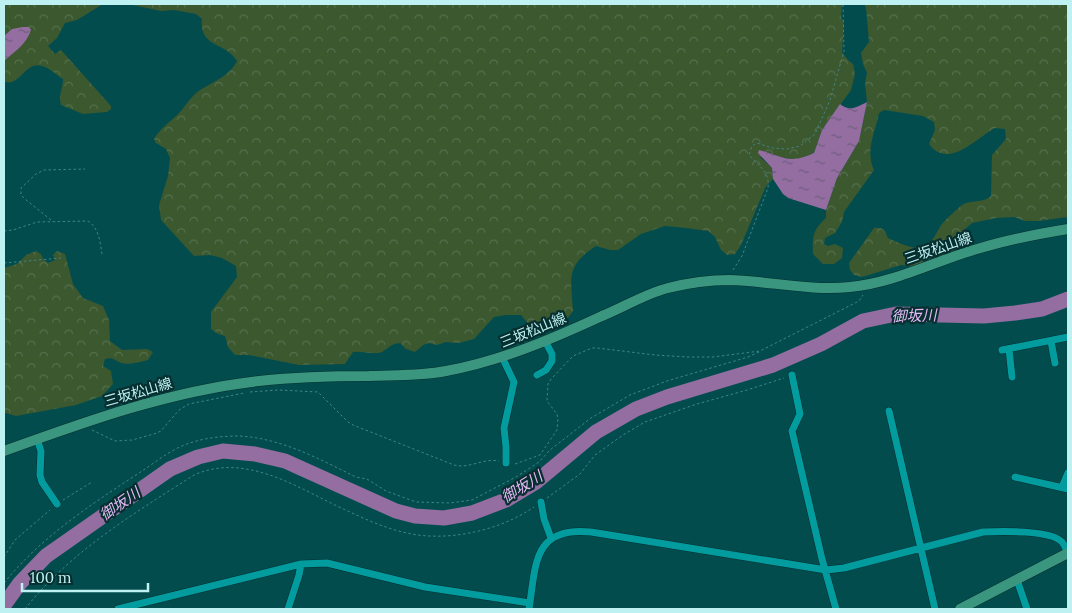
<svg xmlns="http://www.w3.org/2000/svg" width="1072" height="613" font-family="Lora,'Noto Sans JP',serif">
	<defs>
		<pattern id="forest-crowns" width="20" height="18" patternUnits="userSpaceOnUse" patternTransform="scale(1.25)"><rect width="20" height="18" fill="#3b582f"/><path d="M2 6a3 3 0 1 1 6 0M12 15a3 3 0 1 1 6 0" fill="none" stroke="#55704e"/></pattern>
		<pattern id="water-ripples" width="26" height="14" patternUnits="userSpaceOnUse" patternTransform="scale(1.25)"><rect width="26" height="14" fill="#946da1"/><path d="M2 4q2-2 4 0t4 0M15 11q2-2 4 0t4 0" fill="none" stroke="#705e7e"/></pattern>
	</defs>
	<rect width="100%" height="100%" fill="#024c4e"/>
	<!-- forest -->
	<path fill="url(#forest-crowns)" d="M 4,4 L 103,4 L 77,20 L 65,23 L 57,38 L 48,46 L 55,54 L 61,50 L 111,106 L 111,109 L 107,112 L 83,114 L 61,105 C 58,94 63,89 63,79 C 56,75 50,68 42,66 C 28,62 23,78 12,82 C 9,83 6,82 4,82 Z
		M 128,4 L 842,4 L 841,17 L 844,23 L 842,52 L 848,60 L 853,64 L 855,74 L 851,90 L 822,130 L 814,153 C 795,162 788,160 769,153 L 760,157 L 772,168 L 773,179 L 766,186 L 741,245 L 735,254 L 727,255 L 721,250 L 715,237 L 708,231 L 686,228 L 665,226 L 641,234 L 618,250 L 610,250 L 596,246 C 565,266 571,278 573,311 L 563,324 L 550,330 L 537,329 L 530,326 L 521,315 L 506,315 L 494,317 L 474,339 L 459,343 L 446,342 L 437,345 L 429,343 L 423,345 L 415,352 L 406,349 L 400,343 C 390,344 389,348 382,352 C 373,355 362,351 353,352 L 345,364 L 299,365 L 249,355 L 235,355 L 228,347 L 225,336 L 218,334 L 211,329 L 211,312 L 237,277 L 236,266 L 222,258 L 210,255 L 194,256 L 161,220 L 159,205 L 168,176 L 170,158 L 166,149 L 156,143 L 154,139 C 161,127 172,121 181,111 C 185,106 189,100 194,95 C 207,83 228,79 237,61 C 225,41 199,48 202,19 L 196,14 L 174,10 L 161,11 Z
		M 864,4 L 1068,4 L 1068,217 L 1038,221 L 1025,221 L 1014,217 L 996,218 L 972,223 L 964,230 L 958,245 L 951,253 L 926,260 L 915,267 L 901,265 L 862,277 L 854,275 L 850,270 L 849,263 L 874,228 C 883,227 885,230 888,238 C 897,242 912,250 922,247 C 933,244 936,232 942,224 C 946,219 957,209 962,205 C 971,199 982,204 991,196 L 992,155 L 1006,139 L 1005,129 L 995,128 C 975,139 948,170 929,144 L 935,130 L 934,122 L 923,116 L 884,110 L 879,113 C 875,133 865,151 874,170 L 844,212 L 842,222 L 835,233 L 825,238 L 824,244 L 828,246 L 835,244 L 843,248 L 842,258 L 834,264 L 823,264 L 813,254 C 812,236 813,230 826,218 L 826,210 L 837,178 L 859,141 L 867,102 L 865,82 L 867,73 L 863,64 L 861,53 L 869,42 L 866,8 Z
		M 36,251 L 41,254 L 43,259 L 48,263 L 55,260 L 53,255 L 57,251 L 65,254 L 73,284 L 83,298 L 103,306 L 109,320 L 110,341 L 122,350 L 147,349 L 153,352 L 148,360 C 140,362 129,365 121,363 C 114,360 113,357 105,359 L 103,366 L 111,371 L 113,384 L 102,396 L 76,405 L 16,416 L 5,413 L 4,409 L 4,268 L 17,264 L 26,255 Z"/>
	<!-- water -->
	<path fill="url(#water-ripples)" d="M 23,27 L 29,27 L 31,30 C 26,45 15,51 4,61 L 4,36 L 12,29 Z
		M 867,102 L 859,141 L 837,178 L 826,210 L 788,198 L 783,194 L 773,179 L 772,168 L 758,153 L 759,150 C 783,156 788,165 814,153 L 822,130 L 840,104 C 850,112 857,107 867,102 Z"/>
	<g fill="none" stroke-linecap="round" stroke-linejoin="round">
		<!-- river -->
		<path stroke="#946da1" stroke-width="15" d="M 4,605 L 20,583 L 46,556 L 170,469 L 198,457 L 223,451 L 255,454 L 285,461 L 396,511 L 415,516 L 444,518 L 472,513 L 506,500 L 536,482 L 596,432 L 636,409 L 667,397 L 773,365 L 821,344 L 863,321 L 896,314 L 984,316 L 1015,313 L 1042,309 L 1068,299"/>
		<defs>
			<path id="street" d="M 1051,341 L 1055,363
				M 1009,349 L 1012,377
				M 1002,350 L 1068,337
				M 502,357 L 514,382 L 504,428 L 506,447 L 506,463
				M 537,375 L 546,370 L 552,361 L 552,354 L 545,341
				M 792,375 L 800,414 L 792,431 L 822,559 L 836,609
				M 889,411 L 935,609
				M 37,439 L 41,451 L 40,475 L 42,482 L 57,504
				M 1015,477 L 1068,489
				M 1062,487 L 1068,473
				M 541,502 L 544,519 L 551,538
				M 1017,580 L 1027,609
				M 118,609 L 301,564
				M 288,609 L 299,575 L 301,564 L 327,563 L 425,587 L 530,603
				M 529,609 C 536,566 532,526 591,532 L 826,570 L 844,568 L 983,532 C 1000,531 1051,530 1062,542 C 1065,545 1066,550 1068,553"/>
			<path id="secondary" d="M 4,451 C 87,421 170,391 259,381 C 296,377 332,376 369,376 C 395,375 421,376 446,371 C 501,361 552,339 602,316 C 624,307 645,294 668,288 C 688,283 708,280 729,280 C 769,281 809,291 850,287 C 894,283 935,261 977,249 C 1007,240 1037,234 1068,229
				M 960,609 L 1068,553"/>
		</defs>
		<!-- street casing -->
		<use href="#street" stroke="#072f30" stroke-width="8"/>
		<!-- secondary casing -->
		<use href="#secondary" stroke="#072f30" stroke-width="11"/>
		<!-- path -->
		<path stroke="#428486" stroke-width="1" stroke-dasharray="2.5 2.5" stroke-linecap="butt" d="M 51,220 L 25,199 L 21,195 L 21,188 L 36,174 L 44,170 L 85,169
			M 4,231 L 13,230 L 37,222 L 88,221 C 99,228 100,242 102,254
			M 4,263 L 61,258
			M 733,270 L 742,256 L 768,188 C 770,172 759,166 749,155 L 752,146 L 757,143 L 772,148 L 787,149 L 800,146 L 815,134 L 830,100 L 844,51 L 843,4
			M 250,392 L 279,390 L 318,392 L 348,422 L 353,425 L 454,465 C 469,469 483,458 499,461
			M 92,430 L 115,441 L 132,440 L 154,434 L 161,431 L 179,410 L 189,404 L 244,393
			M 515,464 L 540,455 L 557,430 L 558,419 L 557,414 L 547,401 L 548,384 L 551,379 L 573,356 L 592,348 L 597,348 L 655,355 L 687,357 L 713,357 L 760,351 L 859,301 L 863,295
			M 547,498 L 580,474 L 595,455 L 623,435 L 645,422 L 697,404 L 747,390 L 784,378
			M 63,500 L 92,482
			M 4,557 L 15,540 L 50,510
			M 4,583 C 42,536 92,504 142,471 C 156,462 170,450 187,444 C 203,438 222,436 239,436 C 281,438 319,459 356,477 L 367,479 L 386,491 L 416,502 L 450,503 L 472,500 L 516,477 L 539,462 L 550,450 L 591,418 L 630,395 L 667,381 L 748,357 L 759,352
			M 25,609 C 70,552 133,514 194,475 C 248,451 302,491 350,512 C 371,522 395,532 418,535 C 456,540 502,529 534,507"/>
		<!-- street -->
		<use href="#street" stroke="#029b9e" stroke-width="7"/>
		<!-- secondary -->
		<use href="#secondary" stroke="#3a967e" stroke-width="10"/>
	</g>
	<g text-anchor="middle" stroke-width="4.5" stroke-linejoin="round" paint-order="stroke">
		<!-- street labels -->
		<g font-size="14" fill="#bdf1f2" stroke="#072f30">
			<text transform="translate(938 248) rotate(-19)" y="5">三坂松山線</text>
			<text transform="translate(533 330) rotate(-22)" y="5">三坂松山線</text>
			<text transform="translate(138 392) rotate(-16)" y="5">三坂松山線</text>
		</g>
		<!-- water labels -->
		<g font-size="15" font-style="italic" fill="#e7baf7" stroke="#072f30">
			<text transform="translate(914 316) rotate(-2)" y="5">御坂川</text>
			<text transform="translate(522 487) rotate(-32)" y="5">御坂川</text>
			<text transform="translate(120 504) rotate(-35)" y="5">御坂川</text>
		</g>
	</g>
	<!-- border -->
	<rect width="1072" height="613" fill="none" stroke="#bdf1f2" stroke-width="10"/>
	<!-- scale -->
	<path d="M22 583v8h126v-8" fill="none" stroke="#bdf1f2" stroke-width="2.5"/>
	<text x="30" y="583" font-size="15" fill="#bdf1f2" stroke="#072f30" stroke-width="4" paint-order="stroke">100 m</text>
</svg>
